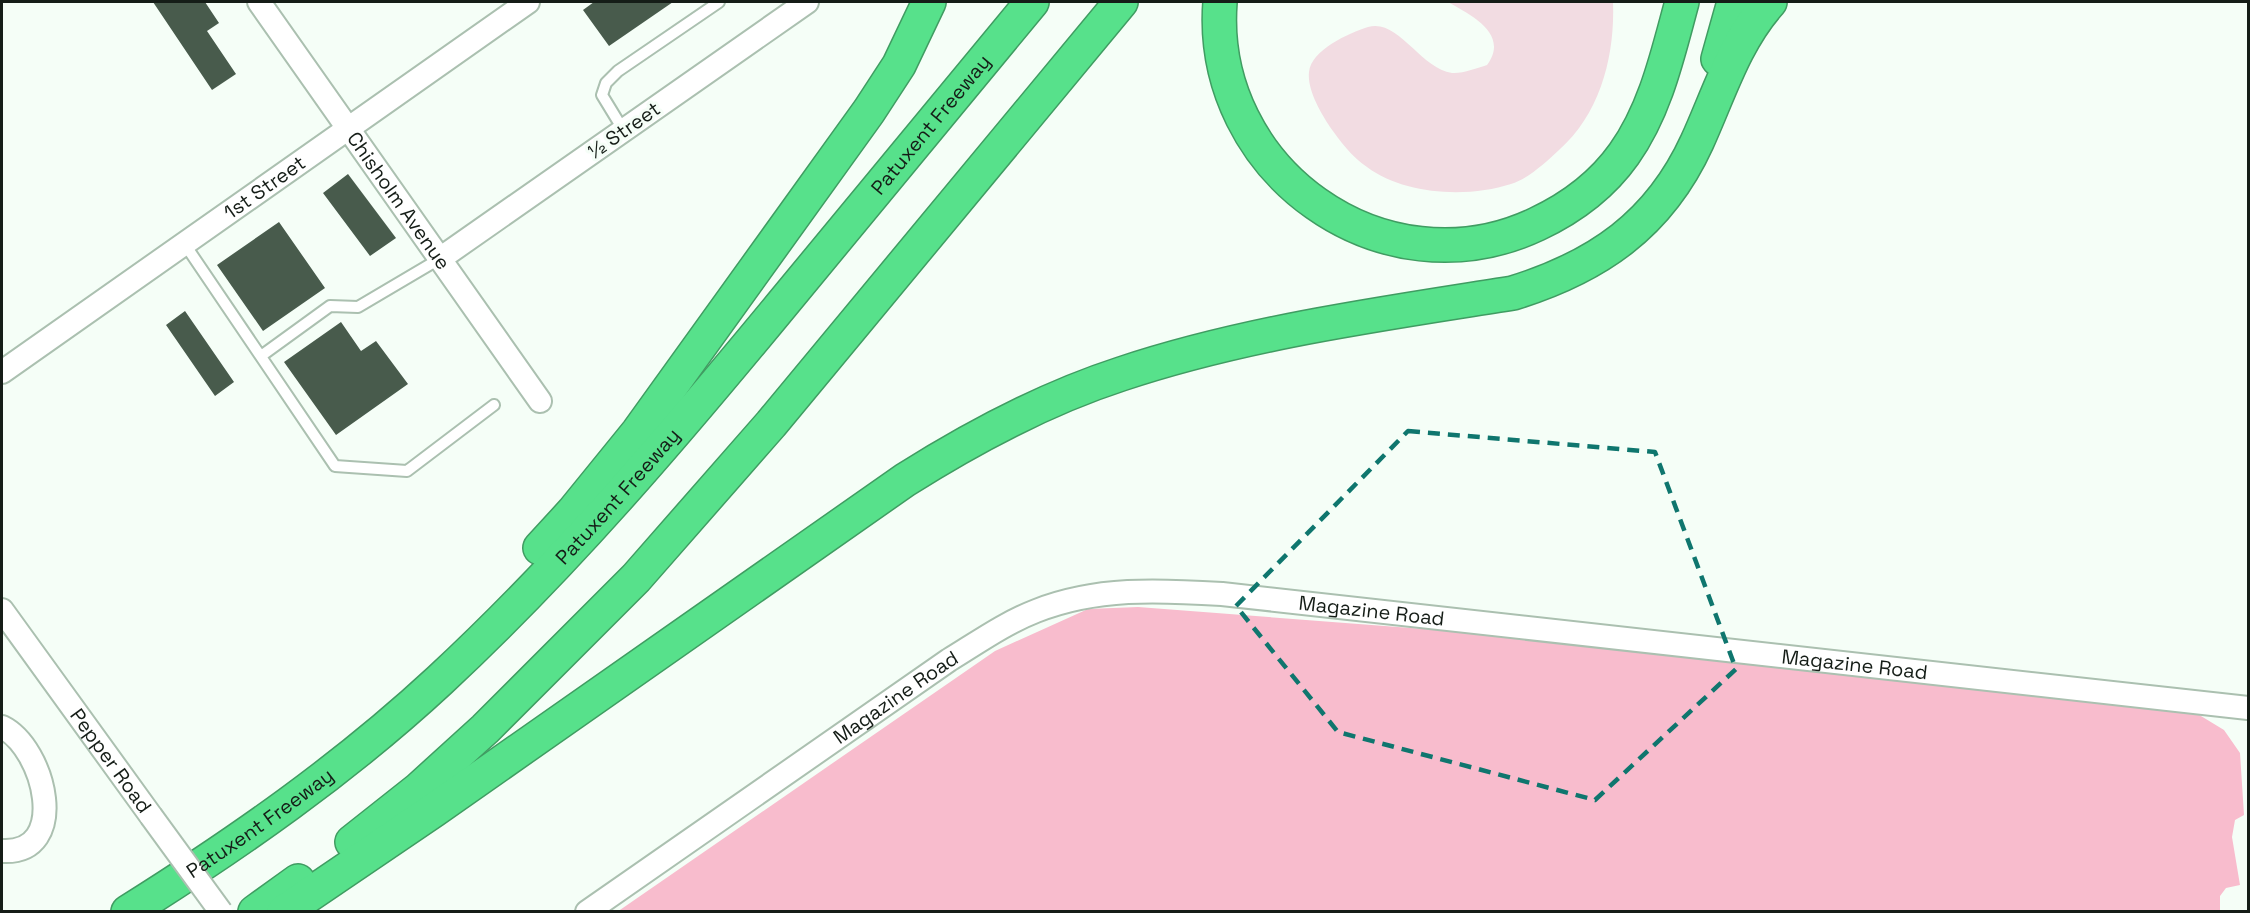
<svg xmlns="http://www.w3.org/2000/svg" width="2250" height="913" font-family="'Space Grotesk',sans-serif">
	<rect width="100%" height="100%" fill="#f5fef7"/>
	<!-- green -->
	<path fill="#f8bccd" d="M 1138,607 L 1450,631 L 2196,713 L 2224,730 L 2240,753 L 2244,815 L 2235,820 L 2232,837 L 2240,885 L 2226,888 L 2220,896 L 2220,911 L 617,912 L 995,651 L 1088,609 Z"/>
	<!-- water -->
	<path fill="#f2dce2" d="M 1448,2 L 1613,2 C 1615,55 1601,113 1559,150 C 1546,162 1528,179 1511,184 C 1468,198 1404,195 1367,167 C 1352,157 1340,141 1330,127 C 1321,113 1307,90 1309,72 C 1311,50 1349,33 1368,27 C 1398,18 1420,68 1452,73 C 1462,74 1477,68 1487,65 C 1510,34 1471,15 1448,2 Z"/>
	<!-- building -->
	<path fill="#485b4c" d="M 153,2 L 205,2 L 219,23 L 207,31 L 236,74 L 212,90 Z
		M 594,2 L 673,2 L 609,46 L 583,10 Z
		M 348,174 L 396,238 L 370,256 L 323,193 Z
		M 279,222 L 325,288 L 263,331 L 217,265 Z
		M 185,311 L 234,382 L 215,396 L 166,325 Z
		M 341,322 L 361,351 L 376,341 L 408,384 L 336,435 L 284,362 Z"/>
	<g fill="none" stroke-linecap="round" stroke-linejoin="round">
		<defs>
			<path id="service" d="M 624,131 L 602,95 L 606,83 L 618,71 L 719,2
				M 184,243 L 335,466 L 407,471 L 494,405
				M 261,356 L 330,306 L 358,307 L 441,258"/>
			<g id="minor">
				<path id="s1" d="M 259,2 L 540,401"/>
				<path d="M 441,258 L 807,2"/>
				<path id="s2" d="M 2,372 L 528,2"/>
				<path id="s3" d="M 2,610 L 151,816"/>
				<path d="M 2,727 C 45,748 71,855 2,851"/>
				<path id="s4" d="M 587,912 L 949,660 C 977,643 1005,623 1036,611 C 1096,587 1159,590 1222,594 L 2248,708"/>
			</g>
			<g id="motorway">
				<path d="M 1220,2 C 1207,170 1383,297 1537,224 C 1571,208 1602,185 1624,154 C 1656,109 1668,53 1682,2"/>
				<path d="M 1718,59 L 1734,2"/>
				<path d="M 540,548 L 573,512 L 638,432 L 869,111 L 899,65 L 929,2"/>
				<path d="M 352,842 L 419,789 L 485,729 L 636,578 L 771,424 L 1121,2"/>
				<path id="s5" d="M 128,912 C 238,843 344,769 440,680 C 565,564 676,433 784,302 C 867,202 949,102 1032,2"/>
				<path d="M 255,912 L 298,881"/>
				<path d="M 284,912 L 434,810 L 905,480 C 973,437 1044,399 1121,374 C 1247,332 1382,314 1513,293 C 1597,267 1659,225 1697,142 C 1719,94 1734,42 1770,2"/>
			</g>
		</defs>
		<!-- service casing -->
		<use href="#service" stroke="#abc0b0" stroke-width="14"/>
		<!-- minor casing -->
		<use href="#minor" stroke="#abc0b0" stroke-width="26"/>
		<!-- motorway casing -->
		<use href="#motorway" stroke="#409c62" stroke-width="36"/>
		<!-- service -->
		<use href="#service" stroke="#fff" stroke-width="10"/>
		<!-- minor -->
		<use href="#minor" stroke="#fff" stroke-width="22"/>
		<!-- motorway -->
		<use href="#motorway" stroke="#57e18b" stroke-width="33"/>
		<defs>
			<path id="minor-bridge" d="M 151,816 L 221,912"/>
		</defs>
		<!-- minor-bridge casing -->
		<use href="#minor-bridge" stroke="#abc0b0" stroke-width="26" stroke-linecap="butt"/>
		<!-- minor-bridge -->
		<use href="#minor-bridge" stroke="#fff" stroke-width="22"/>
	</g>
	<!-- marked area -->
	<path fill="none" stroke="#0f766e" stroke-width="4.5" stroke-dasharray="12 8" stroke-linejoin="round" d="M 1408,431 L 1655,452 L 1736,669 L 1595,800 L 1338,732 L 1236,606 Z"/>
	<g text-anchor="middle" stroke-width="6" stroke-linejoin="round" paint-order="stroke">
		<!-- street labels -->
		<g font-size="20" fill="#151d17" stroke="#f5fef7">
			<text dy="7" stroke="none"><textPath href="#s5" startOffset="1131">Patuxent Freeway</textPath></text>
			<text transform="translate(624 130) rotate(-35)" y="7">½ Street</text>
			<text dy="7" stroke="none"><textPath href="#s2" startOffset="321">1st Street</textPath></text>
			<text dy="7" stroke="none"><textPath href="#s1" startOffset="243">Chisholm Avenue</textPath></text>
			<text dy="7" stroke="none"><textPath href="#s5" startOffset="645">Patuxent Freeway</textPath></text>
			<text dy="7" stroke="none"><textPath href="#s4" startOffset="880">Magazine Road</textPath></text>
			<text dy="7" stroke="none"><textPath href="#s4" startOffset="1366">Magazine Road</textPath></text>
			<text dy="7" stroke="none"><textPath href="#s4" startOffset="376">Magazine Road</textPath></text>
			<text dy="7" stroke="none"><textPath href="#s3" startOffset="186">Pepper Road</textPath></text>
			<text dy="7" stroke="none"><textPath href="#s5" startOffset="159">Patuxent Freeway</textPath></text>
		</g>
	</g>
	<!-- border -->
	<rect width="2250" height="913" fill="none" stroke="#151d17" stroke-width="6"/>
</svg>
